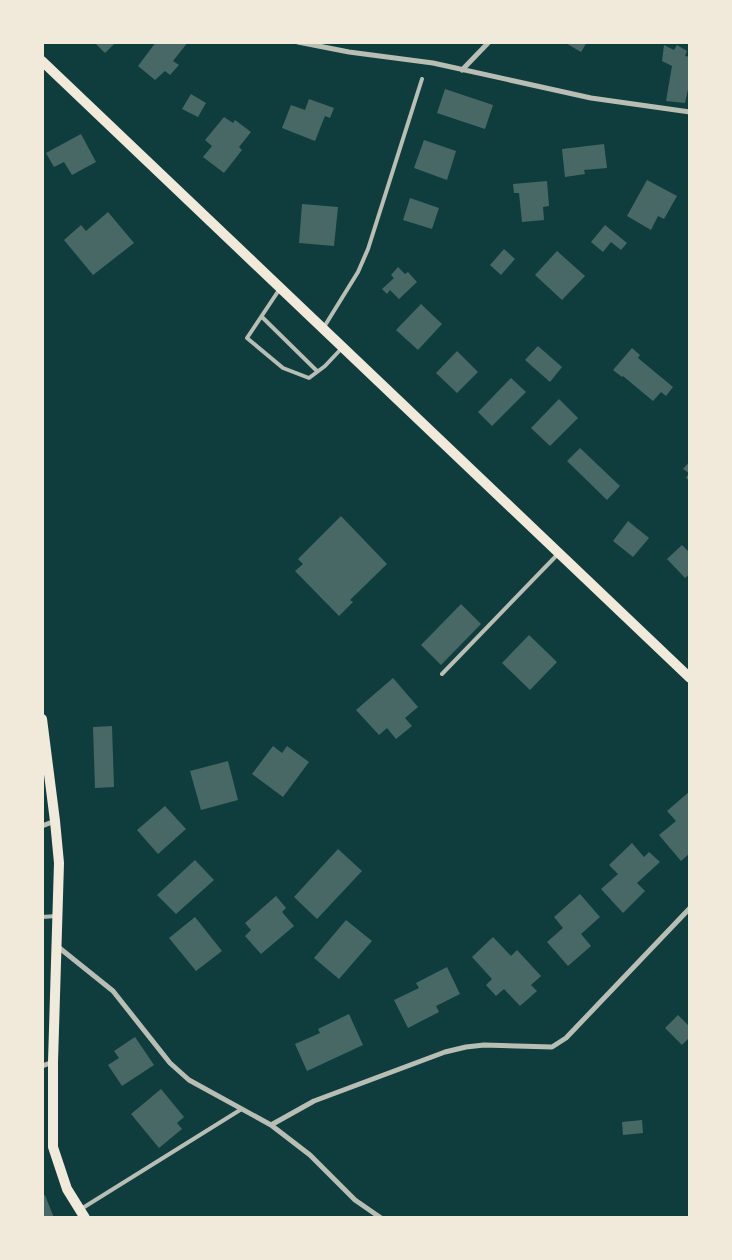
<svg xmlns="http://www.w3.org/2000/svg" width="732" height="1260" font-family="Overpass,sans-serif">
	<rect width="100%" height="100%" fill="#0f3d3e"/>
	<!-- building -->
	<path fill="#486865" d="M 94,42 L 116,42 L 105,53 Z
		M 156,42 L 188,42 L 173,61 L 179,65 L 170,75 L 165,71 L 155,80 L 138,66 Z
		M 564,42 L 587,42 L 581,52 Z
		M 664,45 L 674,50 L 677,45 L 687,51 L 685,56 L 690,57 L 690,80 L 685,103 L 666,101 L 672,66 L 662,61 Z
		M 445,89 L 493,105 L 485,129 L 437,113 Z
		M 191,94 L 206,103 L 198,117 L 182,109 Z
		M 309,99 L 334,108 L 330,118 L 325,116 L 315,141 L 282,128 L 291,105 L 305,110 Z
		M 224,117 L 233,123 L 235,120 L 251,132 L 239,147 L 242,150 L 224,173 L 203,157 L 212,146 L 205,140 Z
		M 81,134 L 96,162 L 72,175 L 64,162 L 54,167 L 46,153 Z
		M 424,140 L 456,151 L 447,180 L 414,168 Z
		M 604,144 L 607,168 L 584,170 L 585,174 L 565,177 L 562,149 Z
		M 647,180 L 677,196 L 664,219 L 658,216 L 651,230 L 627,216 Z
		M 547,181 L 549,206 L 543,207 L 544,220 L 522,222 L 519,193 L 514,193 L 513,184 Z
		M 410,198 L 439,208 L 432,229 L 403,220 Z
		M 302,204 L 338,207 L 334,246 L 299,243 Z
		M 108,212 L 134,243 L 93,275 L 64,240 L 81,225 L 86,231 Z
		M 605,225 L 627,243 L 621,250 L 611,242 L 603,252 L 591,242 Z
		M 504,249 L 515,259 L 501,275 L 490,265 Z
		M 557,251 L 585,276 L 562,300 L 535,275 Z
		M 398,267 L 405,274 L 408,272 L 417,282 L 399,299 L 390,290 L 387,294 L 382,289 L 394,278 L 391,275 Z
		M 421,304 L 442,324 L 418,350 L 396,330 Z
		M 538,346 L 562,367 L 550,382 L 525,360 Z
		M 632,348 L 640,355 L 638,358 L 673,387 L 666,396 L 661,392 L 653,401 L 623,376 L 622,377 L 613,370 Z
		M 457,351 L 478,372 L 457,393 L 436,373 Z
		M 511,378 L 526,392 L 492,426 L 478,412 Z
		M 559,399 L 578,418 L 550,446 L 531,428 Z
		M 580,448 L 620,486 L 607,500 L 567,461 Z
		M 690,461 L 690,481 L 686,478 L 689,473 L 683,469 Z
		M 341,516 L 387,564 L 350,600 L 353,602 L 339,616 L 295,571 L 303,564 L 298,559 Z
		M 628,521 L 649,538 L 633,557 L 613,541 Z
		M 682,545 L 690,553 L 690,574 L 685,578 L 667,559 Z
		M 461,604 L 481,624 L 441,665 L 421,645 Z
		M 529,635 L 557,662 L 530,690 L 502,663 Z
		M 393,678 L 418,707 L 405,718 L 412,726 L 396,739 L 387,728 L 379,735 L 356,710 Z
		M 112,726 L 114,787 L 95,788 L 93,727 Z
		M 273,746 L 282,753 L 287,746 L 309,762 L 283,797 L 252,774 Z
		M 228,761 L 238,800 L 201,810 L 190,771 Z
		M 690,791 L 690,853 L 681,861 L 659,835 L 676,821 L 667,811 Z
		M 165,806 L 186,829 L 158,854 L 137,830 Z
		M 632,843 L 644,857 L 649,852 L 660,862 L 637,883 L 645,891 L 623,913 L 601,889 L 618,874 L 609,865 Z
		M 338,849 L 362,871 L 317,919 L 294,897 Z
		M 195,860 L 214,880 L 176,914 L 157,895 Z
		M 580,894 L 600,917 L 581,934 L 591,946 L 568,966 L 547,942 L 563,928 L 554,917 Z
		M 276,896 L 286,908 L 282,912 L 294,926 L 261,954 L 245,936 L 251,930 L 245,923 Z
		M 195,917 L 222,951 L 196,971 L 169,938 Z
		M 346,920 L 372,941 L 339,979 L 314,958 Z
		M 493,937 L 511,956 L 517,950 L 541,976 L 531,985 L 537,991 L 520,1006 L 504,989 L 496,996 L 486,985 L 492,979 L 472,957 Z
		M 447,967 L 460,994 L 436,1006 L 439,1012 L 408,1028 L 394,1000 L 419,988 L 416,983 Z
		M 349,1014 L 363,1045 L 307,1071 L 295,1044 L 320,1033 L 318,1029 Z
		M 678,1015 L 690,1027 L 690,1037 L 682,1045 L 665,1028 Z
		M 135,1037 L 154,1065 L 122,1086 L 108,1065 L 119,1058 L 114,1051 Z
		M 161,1089 L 184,1117 L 177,1123 L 182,1129 L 159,1148 L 131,1114 Z
		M 642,1120 L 643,1133 L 623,1135 L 622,1122 Z
		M 45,1195 L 54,1218 L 42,1218 L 42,1196 Z"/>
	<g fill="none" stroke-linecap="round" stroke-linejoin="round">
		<!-- service -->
		<path stroke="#b8beb3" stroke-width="4" d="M 279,290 L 247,338 L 283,368 L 309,378 L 325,366 L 341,349
			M 262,317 L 317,371
			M 324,327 L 358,272 L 368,249 L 422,79
			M 442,674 L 557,555
			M 42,917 L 57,916
			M 81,1209 L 240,1110"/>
		<!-- minor -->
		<path stroke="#b8beb3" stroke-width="5" d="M 298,42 L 349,52 L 433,63 L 591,98 L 690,112
			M 462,70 L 489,42
			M 42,826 L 55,821
			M 57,946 L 113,991 L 170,1063 L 189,1080 L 271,1125 L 310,1155 L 355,1200 L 381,1218
			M 42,1066 L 53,1062
			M 271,1125 L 314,1101 L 445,1052 L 466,1047 L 484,1045 L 552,1047 L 566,1038 L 690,908"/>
		<!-- secondary -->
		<path stroke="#f1e9da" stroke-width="10" d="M 42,61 L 690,678
			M 42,719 L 55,821 L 59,863 L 53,1062 L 53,1147 L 67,1189 L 85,1218"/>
	</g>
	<!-- border -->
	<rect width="732" height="1260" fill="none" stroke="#f1e9da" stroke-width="88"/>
</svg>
